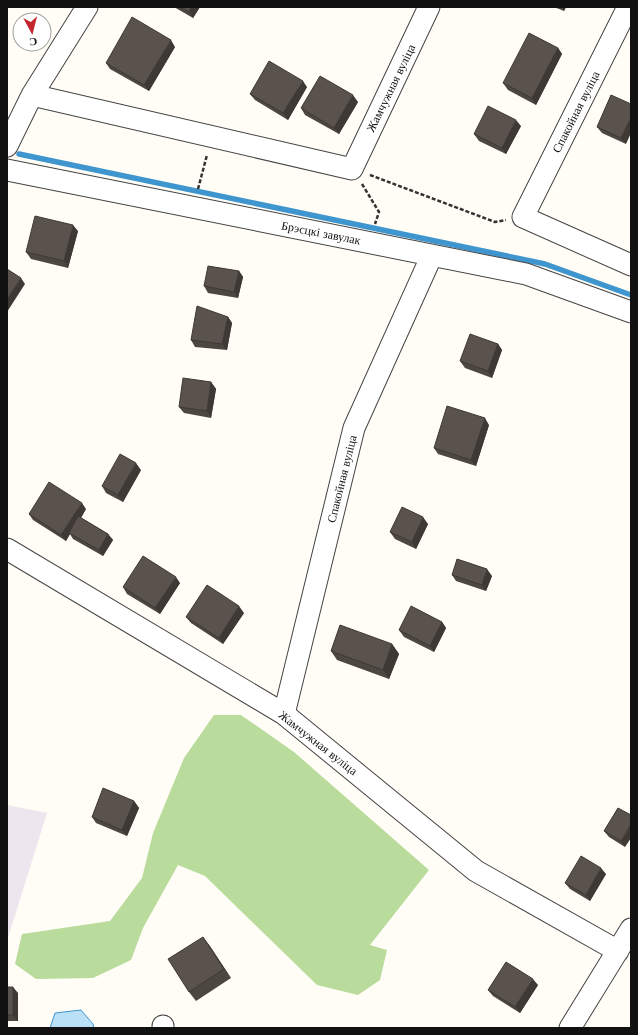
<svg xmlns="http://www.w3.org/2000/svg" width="638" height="1035" font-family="'Libre Baskerville',serif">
	<rect width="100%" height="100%" fill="#fffdf5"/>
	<!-- industrial -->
	<path fill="#eee6ef" d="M 7,805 L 47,813 L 7,941 Z"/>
	<!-- forest -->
	<path fill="#b9dc9c" d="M 214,715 L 241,715 L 294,752 L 429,870 L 370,945 L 387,950 L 380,980 L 358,995 L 317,985 L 205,876 L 178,865 L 143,928 L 131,960 L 93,978 L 36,979 L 15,964 L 22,934 L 110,921 L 142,878 L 153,833 L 184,758 Z"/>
	<!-- water -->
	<path fill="#b9e0f7" stroke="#3f96cf" d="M 81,1010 L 93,1024 L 94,1028 L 50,1028 L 55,1013 Z"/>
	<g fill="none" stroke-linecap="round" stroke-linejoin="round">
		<!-- stream -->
		<path stroke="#3f96cf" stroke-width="5.5" d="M 19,154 L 545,264 L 631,295"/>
		<defs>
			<path id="minor" d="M 628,7 L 523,217 L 631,265
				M 32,95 L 352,169 L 429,7
				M 7,146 L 32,95 L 87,7
				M 7,170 L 526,274 L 631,312
				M 7,549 L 284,714 L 476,871 L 618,951
				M 284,714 L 354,428 L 432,255
				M 163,1028 L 163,1026
				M 570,1028 L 631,929"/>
		</defs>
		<!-- minor casing -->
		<use href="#minor" stroke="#444" stroke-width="23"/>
		<!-- path -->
		<path stroke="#333" stroke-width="2.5" stroke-dasharray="4 2" stroke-linecap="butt" d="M 370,175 L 495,222 L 506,220
			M 362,184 L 379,212 L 375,224
			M 198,189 L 207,155"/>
		<!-- minor -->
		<use href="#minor" stroke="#fff" stroke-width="21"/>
	</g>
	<!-- wall -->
	<path fill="#4d4742" d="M 174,7 L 200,7 L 193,18 Z
		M 554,7 L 566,7 L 564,11 Z
		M 175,47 L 149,91 L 110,69 L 106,63 Z
		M 558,48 L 562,54 L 536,105 L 508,90 L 503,83 Z
		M 307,87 L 288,120 L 255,100 L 250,94 Z
		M 611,95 L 626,144 L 602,133 L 597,127 Z
		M 358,102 L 339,134 L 305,115 L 301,108 Z
		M 521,126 L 506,154 L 479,141 L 474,134 Z
		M 78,231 L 68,268 L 31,259 L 26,252 Z
		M 239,271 L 243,277 L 238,298 L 208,293 L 204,286 Z
		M 228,317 L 232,323 L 227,350 L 195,347 L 191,340 Z
		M 498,344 L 502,350 L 492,378 L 465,368 L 460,361 Z
		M 211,382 L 216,389 L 211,418 L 184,413 L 179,407 Z
		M 489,425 L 476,466 L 438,454 L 434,448 Z
		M 141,470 L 123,502 L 106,493 L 102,486 Z
		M 86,509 L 81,518 L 108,534 L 113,540 L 103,556 L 73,539 L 70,534 L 66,541 L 33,520 L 29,514 Z
		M 428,524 L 416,549 L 395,539 L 390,532 Z
		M 452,575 L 492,576 L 486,591 L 456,581 Z
		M 180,583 L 160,614 L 127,594 L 123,587 Z
		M 244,613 L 223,644 L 191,623 L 186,617 Z
		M 442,622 L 446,628 L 434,652 L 404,637 L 399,630 Z
		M 392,644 L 399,654 L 389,679 L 337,660 L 331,651 Z
		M 134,801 L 139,808 L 127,836 L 96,823 L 92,817 Z
		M 618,808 L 625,847 L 609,837 L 604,831 Z
		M 606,874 L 590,901 L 570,889 L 565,883 Z
		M 203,937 L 231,978 L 196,1001 L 189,992 Z
		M 538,985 L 520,1013 L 493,996 L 488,990 Z
		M 7,987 L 18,993 L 18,1021 L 7,1021 Z"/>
	<!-- shaded-wall -->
	<path fill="#3f3936" d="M 191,7 L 200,7 L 193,18 L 189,12 Z
		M 561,7 L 566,7 L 564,11 Z
		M 171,40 L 175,47 L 149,91 L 144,85 Z
		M 558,48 L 562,54 L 536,105 L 532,98 Z
		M 303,81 L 307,87 L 288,120 L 283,113 Z
		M 353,95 L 358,102 L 339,134 L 334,128 Z
		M 631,117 L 631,133 L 626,144 L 621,138 Z
		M 516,120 L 521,126 L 506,154 L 502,148 Z
		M 73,225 L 78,231 L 68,268 L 64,261 Z
		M 239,271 L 243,277 L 238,298 L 234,292 Z
		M 21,278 L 25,284 L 7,312 L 7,299 Z
		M 228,317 L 232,323 L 227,350 L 222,344 Z
		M 498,344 L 502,350 L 492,378 L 488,371 Z
		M 211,382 L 216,389 L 211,418 L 207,411 Z
		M 485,418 L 489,425 L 476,466 L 471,460 Z
		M 136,463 L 141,470 L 123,502 L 118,495 Z
		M 82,503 L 86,509 L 71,534 L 69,533 L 70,534 L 66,541 L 61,535 Z
		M 423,517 L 428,524 L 416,549 L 412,542 Z
		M 108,534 L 113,540 L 103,556 L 99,550 Z
		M 487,569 L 492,576 L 486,591 L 482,585 Z
		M 176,577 L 180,583 L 160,614 L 155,608 Z
		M 239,606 L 244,613 L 223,644 L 219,638 Z
		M 442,622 L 446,628 L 434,652 L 430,646 Z
		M 392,644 L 399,654 L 389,679 L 383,670 Z
		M 134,801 L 139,808 L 127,836 L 122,830 Z
		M 631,824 L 631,838 L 625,847 L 621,841 Z
		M 601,868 L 606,874 L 590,901 L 586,895 Z
		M 203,937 L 210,946 L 231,978 L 224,969 Z
		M 533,979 L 538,985 L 520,1013 L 515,1007 Z
		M 13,987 L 18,993 L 18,1021 L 13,1015 Z"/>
	<!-- building -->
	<path fill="#5a524d" stroke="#3f3936" d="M 180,7 L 191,7 L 189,12 Z
		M 132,17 L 171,40 L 144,85 L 106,63 Z
		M 529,33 L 558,48 L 532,98 L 503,83 Z
		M 269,61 L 303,81 L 283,113 L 250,94 Z
		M 320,76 L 353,95 L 334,128 L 301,108 Z
		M 611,95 L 631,104 L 631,117 L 621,138 L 597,127 Z
		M 488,106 L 516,120 L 502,148 L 474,134 Z
		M 35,216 L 73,225 L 64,261 L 26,252 Z
		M 208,266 L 239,271 L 234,292 L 204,286 Z
		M 7,269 L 21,278 L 7,299 Z
		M 197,306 L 228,317 L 222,344 L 191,340 Z
		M 470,334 L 498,344 L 488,371 L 460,361 Z
		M 183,378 L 211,382 L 207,411 L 179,407 Z
		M 447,406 L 485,418 L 471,460 L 434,448 Z
		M 120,454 L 136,463 L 118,495 L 102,486 Z
		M 49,482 L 82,503 L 61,535 L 29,514 Z
		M 402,507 L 423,517 L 412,542 L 390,532 Z
		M 78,516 L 108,534 L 99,550 L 69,533 Z
		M 143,556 L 176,577 L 155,608 L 123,587 Z
		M 457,559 L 487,569 L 482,585 L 452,575 Z
		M 207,585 L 239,606 L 219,638 L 186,617 Z
		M 411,606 L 442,622 L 430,646 L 399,630 Z
		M 340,625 L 392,644 L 383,670 L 331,651 Z
		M 103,788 L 134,801 L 122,830 L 92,817 Z
		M 618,808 L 631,815 L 631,824 L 621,841 L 604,831 Z
		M 581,856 L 601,868 L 586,895 L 565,883 Z
		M 203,937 L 224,969 L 189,992 L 168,959 Z
		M 506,962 L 533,979 L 515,1007 L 488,990 Z
		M 7,987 L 13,987 L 13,1015 L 7,1015 Z"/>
	<g text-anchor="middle" stroke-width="4" stroke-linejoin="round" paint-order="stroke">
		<!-- street labels -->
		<g font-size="12" fill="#111" stroke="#fff">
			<text transform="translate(391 88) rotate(-64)" y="4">Жамчужная вуліца</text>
			<text transform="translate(576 112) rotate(-63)" y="4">Спакойная вуліца</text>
			<text transform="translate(321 233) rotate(11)" y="4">Брэсцкі завулак</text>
			<text transform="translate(342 479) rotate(-76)" y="4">Спакойная вуліца</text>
			<text transform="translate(318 743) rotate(38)" y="4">Жамчужная вуліца</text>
		</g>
	</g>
	<!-- border -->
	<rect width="638" height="1035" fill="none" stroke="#111111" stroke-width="16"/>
	<!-- north arrow -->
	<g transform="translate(32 32) rotate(173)"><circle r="19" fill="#ffffff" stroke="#a0a0a0"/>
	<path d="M0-3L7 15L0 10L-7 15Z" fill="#c4262e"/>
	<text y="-6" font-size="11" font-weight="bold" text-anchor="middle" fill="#111111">С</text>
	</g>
</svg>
